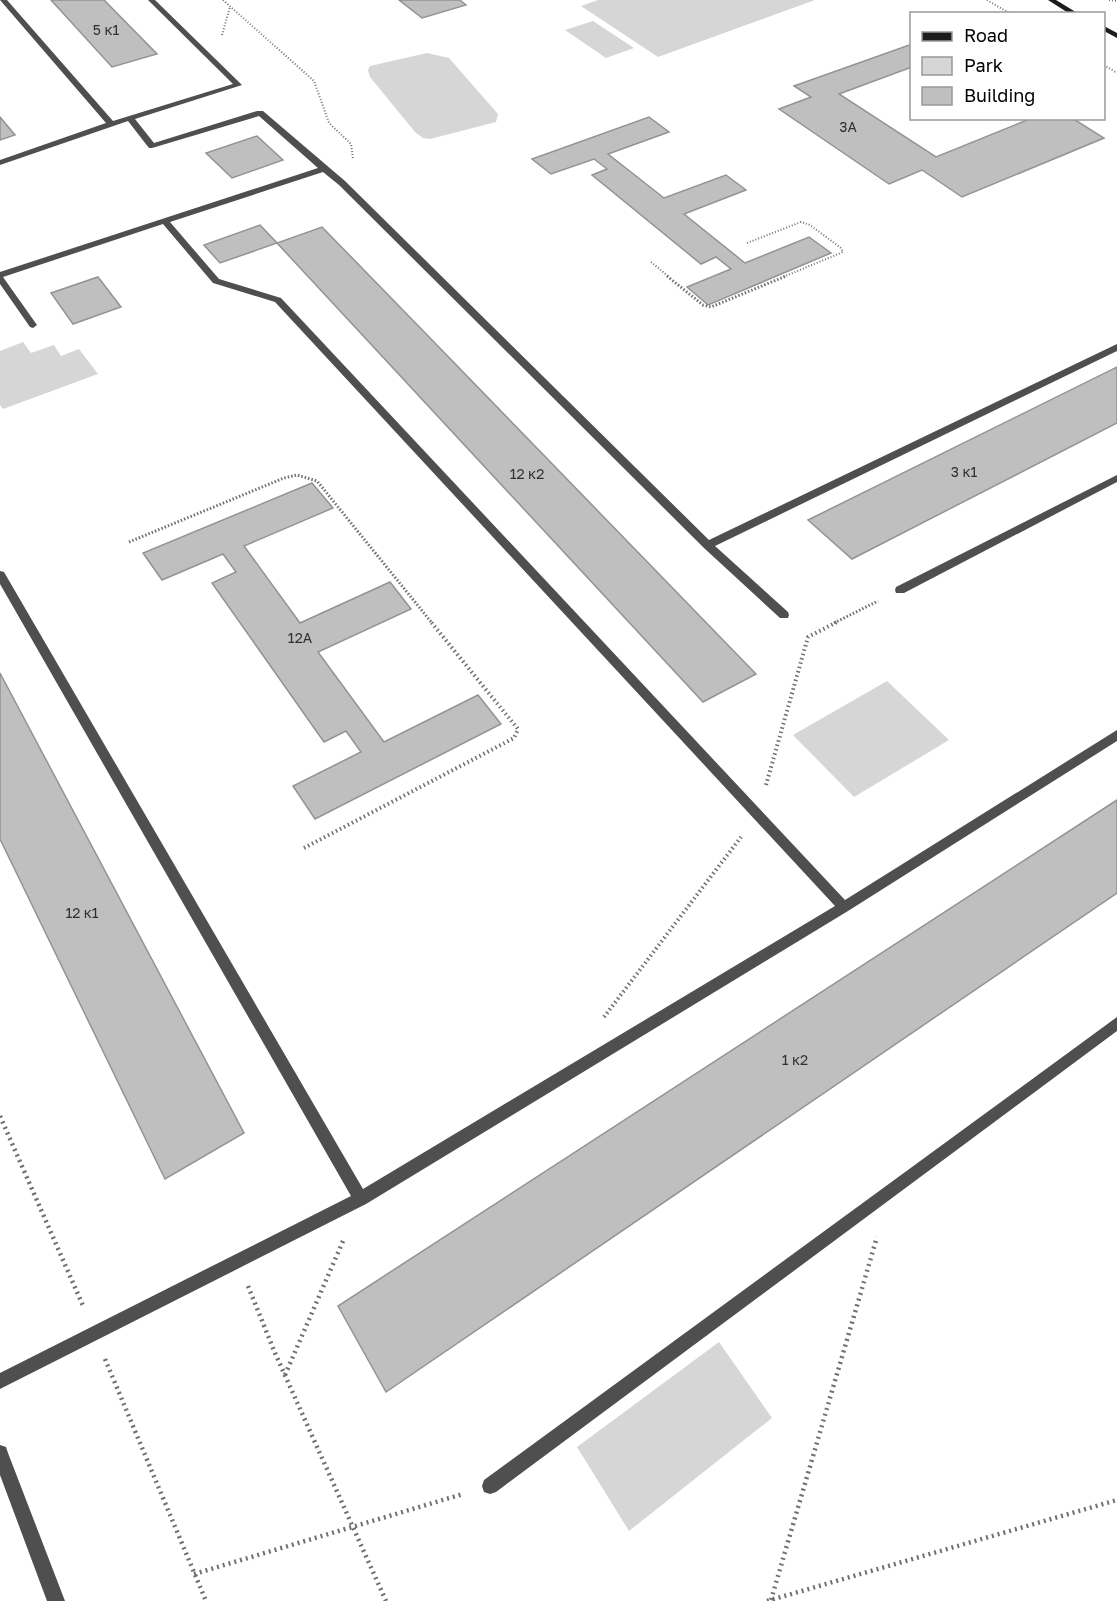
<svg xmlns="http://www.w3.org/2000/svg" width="1117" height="1601" font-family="'Golos Text',sans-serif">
	<rect width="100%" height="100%" fill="#fff"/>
	<!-- green -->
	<path fill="#d6d6d6" d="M 598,0 L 815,0 L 658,57 L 581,6 Z
		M 593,21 L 634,48 L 606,58 L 565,30 Z
		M 427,53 L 449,58 L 498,114 L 496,122 L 430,139 L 423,138 L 415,132 L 370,77 L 368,70 L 370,66 Z
		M 23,342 L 31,353 L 54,345 L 61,356 L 79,349 L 98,374 L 3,409 L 0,405 L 0,351 Z
		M 887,681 L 949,740 L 854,797 L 793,735 Z
		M 719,1342 L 772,1418 L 629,1531 L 577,1447 Z"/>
	<!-- building -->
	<path fill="#bfbfbf" stroke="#939393" stroke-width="1.5" d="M 51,0 L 104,0 L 157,54 L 112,67 Z
		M 399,0 L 460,0 L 466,5 L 422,18 Z
		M 912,44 L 912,67 L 839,94 L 936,157 L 1032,118 L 1072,118 L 1104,138 L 962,197 L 922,170 L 889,184 L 779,109 L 811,97 L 794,86 Z
		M 0,117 L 15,135 L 0,140 Z
		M 649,117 L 669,132 L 608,154 L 664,198 L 726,175 L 746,190 L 684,214 L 745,263 L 809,237 L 831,253 L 708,305 L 687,287 L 731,269 L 716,257 L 701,264 L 592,175 L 607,169 L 594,159 L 551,174 L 532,159 Z
		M 257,136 L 283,160 L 232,178 L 206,153 Z
		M 260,225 L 277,243 L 220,263 L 204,245 Z
		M 322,227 L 433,341 L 756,674 L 703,702 L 277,243 Z
		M 98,277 L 121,307 L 73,324 L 51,293 Z
		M 1117,367 L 1117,423 L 852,559 L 808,520 Z
		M 312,483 L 333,508 L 244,546 L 300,623 L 390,582 L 411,609 L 318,652 L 384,742 L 478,695 L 501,724 L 315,819 L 293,786 L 361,752 L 346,731 L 324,742 L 212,583 L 236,572 L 223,554 L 162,580 L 143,553 Z
		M 0,673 L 244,1133 L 165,1179 L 0,839 Z
		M 1117,800 L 1117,893 L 386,1392 L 338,1306 Z"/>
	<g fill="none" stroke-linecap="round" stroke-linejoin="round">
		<!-- path-far3 -->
		<path stroke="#717171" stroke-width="2" stroke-dasharray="1 2" stroke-linecap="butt" d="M 223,0 L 314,81 L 329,123 L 351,144 L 353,159
			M 987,0 L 1011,14
			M 1109,0 L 1117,1
			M 222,35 L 230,7
			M 1104,65 L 1117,73
			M 747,243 L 801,222 L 810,225 L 841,248 L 843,252 L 783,277
			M 651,262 L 669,277"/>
		<!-- path-far2 -->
		<path stroke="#717171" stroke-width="3" stroke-dasharray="1.5 2" stroke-linecap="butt" d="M 667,276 L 703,305 L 711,307 L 786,276
			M 129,542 L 284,478 L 297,475 L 317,481 L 432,623
			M 834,623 L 878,601"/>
		<!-- path-far1 -->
		<path stroke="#717171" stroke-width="4" stroke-dasharray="1.5 3" stroke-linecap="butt" d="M 766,785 L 808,637 L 837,622
			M 304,848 L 514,738 L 518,729 L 431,622
			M 604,1017 L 741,837"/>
		<!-- path -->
		<path stroke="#717171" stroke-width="4.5" stroke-dasharray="2 4" stroke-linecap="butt" d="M 0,1116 L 84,1308
			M 248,1286 L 275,1353 L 386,1601
			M 105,1359 L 206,1601
			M 285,1375 L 343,1241
			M 194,1574 L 463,1494
			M 771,1600 L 877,1237
			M 767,1601 L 1117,1500"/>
		<!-- lane -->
		<path fill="#4f4f4f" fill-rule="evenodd" d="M 0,0 L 7,0 L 113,121 L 233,84 L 148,0 L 155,0 L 242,85 L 135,119 L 154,143 L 257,111 L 263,111 L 345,181 L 709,540 L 1117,344 L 1117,351 L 715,546 L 788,612 L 789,615 L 788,618 L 780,618 L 704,548 L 339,185 L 323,172 L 170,222 L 219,279 L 281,298 L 845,900 L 1117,730 L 1117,741 L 848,911 L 366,1204 L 0,1389 L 0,1373 L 351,1196 L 0,584 L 0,571 L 4,572 L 363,1189 L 835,906 L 275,302 L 213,283 L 163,224 L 3,277 L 37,325 L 33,328 L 30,327 L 0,284 L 0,272 L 318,168 L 259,116 L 152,148 L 149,148 L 128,121 L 0,165 L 0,160 L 106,123 Z
			M 1117,475 L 1117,482 L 904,593 L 896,593 L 895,590 L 896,587 Z
			M 1117,1017 L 1117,1031 L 496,1492 L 490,1494 L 484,1492 L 482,1486 L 484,1480 Z"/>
		<!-- street -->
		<path fill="#4f4f4f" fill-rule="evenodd" d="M 0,1445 L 6,1447 L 8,1453 L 65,1601 L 47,1601 L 0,1475 Z"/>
		<!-- secondary -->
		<path fill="#1c1c1c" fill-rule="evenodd" d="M 1048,0 L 1056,0 L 1079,14 L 1070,14 Z
			M 1104,26 L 1117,33 L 1117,38 L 1104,31 Z"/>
	</g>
	<g text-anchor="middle" stroke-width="6" stroke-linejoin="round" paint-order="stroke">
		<!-- number labels -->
		<g font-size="14" fill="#303030">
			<text x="106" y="35">5 к1</text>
			<text x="848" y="132">3А</text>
			<text x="964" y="477">3 к1</text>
			<text x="527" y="479">12 к2</text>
			<text x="300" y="643">12А</text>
			<text x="82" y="918">12 к1</text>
			<text x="795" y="1065">1 к2</text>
		</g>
	</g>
	<!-- legend -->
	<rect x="910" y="12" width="195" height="108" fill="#ffffff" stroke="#999999" stroke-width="1.5"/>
	<rect x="922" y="32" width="30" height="9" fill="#1c1c1c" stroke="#999999" stroke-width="1.5"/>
	<text x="964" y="42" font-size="18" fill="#000000">Road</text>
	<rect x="922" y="57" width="30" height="18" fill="#d6d6d6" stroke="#999999" stroke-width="1.5"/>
	<text x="964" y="72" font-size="18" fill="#000000">Park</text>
	<rect x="922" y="87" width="30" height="18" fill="#bfbfbf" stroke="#999999" stroke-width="1.5"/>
	<text x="964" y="102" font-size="18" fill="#000000">Building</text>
</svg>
